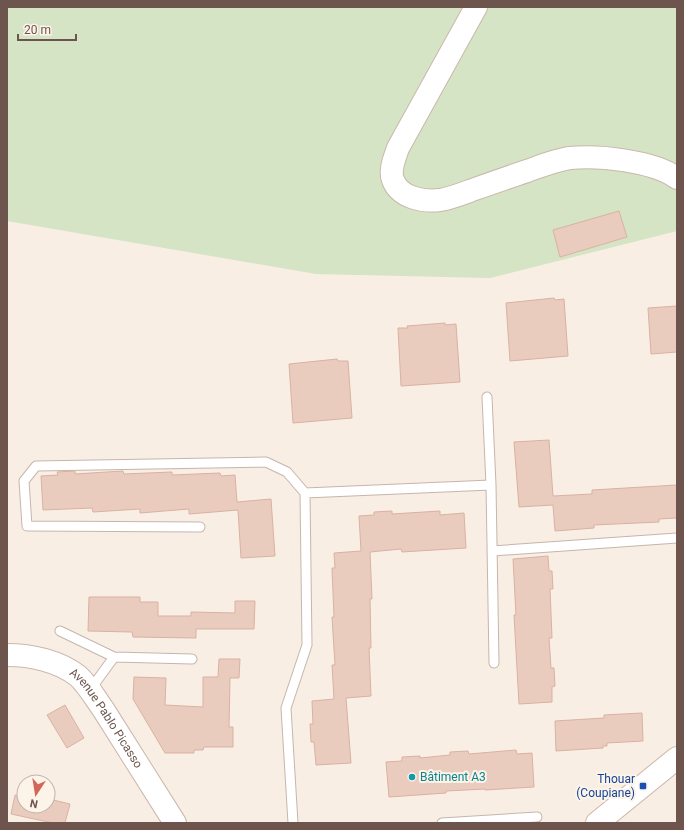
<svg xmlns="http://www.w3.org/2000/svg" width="684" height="830" font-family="Roboto,sans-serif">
	<rect width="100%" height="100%" fill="#f8eee3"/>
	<!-- green -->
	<path fill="#d4e4c4" d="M 7,7 L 677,7 L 677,231 L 490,278 L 316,274 L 7,221 Z"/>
	<!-- building -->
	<path fill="#eaccbf" stroke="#dab1a2" d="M 619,211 L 627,237 L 560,257 L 553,230 Z
		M 554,298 L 555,300 L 564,299 L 568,356 L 510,361 L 506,303 Z
		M 677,306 L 677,352 L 651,354 L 648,308 Z
		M 445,323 L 445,325 L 456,324 L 460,382 L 401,386 L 398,328 L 408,328 L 407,326 Z
		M 337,359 L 338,361 L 348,361 L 352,418 L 293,423 L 289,364 Z
		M 549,440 L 553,496 L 592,494 L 592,490 L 677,485 L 677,518 L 659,519 L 659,522 L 594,525 L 594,528 L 555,531 L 553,505 L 519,507 L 514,442 Z
		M 75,471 L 75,474 L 123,471 L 124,474 L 172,472 L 172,475 L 220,473 L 221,476 L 235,475 L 237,502 L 271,499 L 275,556 L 241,558 L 238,510 L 189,514 L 189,509 L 140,513 L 140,509 L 93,512 L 92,508 L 43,510 L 41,476 L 58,475 L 57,472 Z
		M 392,511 L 392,514 L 440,511 L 440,515 L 464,513 L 466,548 L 402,552 L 401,549 L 370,552 L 372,599 L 370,599 L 371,648 L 369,648 L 371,696 L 346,698 L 351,763 L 316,765 L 314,742 L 311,742 L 310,724 L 313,724 L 312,701 L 334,699 L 332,665 L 335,665 L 332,617 L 334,617 L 332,568 L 335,568 L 334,553 L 361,551 L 359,516 L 374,515 L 374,512 Z
		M 548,556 L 549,571 L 552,571 L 553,589 L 550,589 L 552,638 L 549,638 L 551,668 L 554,668 L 555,686 L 552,687 L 552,702 L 519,704 L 514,615 L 516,615 L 513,559 Z
		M 89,597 L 140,597 L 140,602 L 158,602 L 158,616 L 191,616 L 191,612 L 235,613 L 235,601 L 255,601 L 254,629 L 196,629 L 196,638 L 133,637 L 132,632 L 88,631 Z
		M 219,659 L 240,659 L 239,678 L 230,678 L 229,727 L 233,727 L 233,747 L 204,747 L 203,750 L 194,750 L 194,753 L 165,753 L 133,699 L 134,677 L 166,678 L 165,705 L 203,707 L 203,677 L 218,677 Z
		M 65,705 L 84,738 L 67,748 L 47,715 Z
		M 642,713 L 643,741 L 607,743 L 607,746 L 603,746 L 603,748 L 556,751 L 555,721 L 604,718 L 604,715 Z
		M 516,750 L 517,754 L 532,753 L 534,787 L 485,790 L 485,789 L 446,791 L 446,793 L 389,797 L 386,762 L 402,761 L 402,757 L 420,756 L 420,758 L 450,755 L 450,752 L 468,751 L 469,754 Z
		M 15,795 L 24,797 L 24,806 L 48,806 L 48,798 L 50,798 L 49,799 L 70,804 L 65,823 L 53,823 L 11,814 Z"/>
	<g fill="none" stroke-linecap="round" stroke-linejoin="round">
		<defs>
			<path id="lane" d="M 491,485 L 494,663
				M 200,527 L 27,526 L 24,481 L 36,466 L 266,462 L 287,472 L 305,493
				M 492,551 L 677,538
				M 60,631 L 114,657
				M 90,690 L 114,657 L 192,659
				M 293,823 L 286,708 L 307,645 L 305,493 L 491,485 L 487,397
				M 442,823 L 537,817"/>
			<g id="secondary">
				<path d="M 476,7 L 398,148 C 395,157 389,170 393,180 C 400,198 423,202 440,200 C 452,198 464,193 475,189 C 492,183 509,177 527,171 C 541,166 556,160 570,158 C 598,155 654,161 677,178"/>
				<path id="s1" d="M 7,655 C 31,655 59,661 78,676 C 88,685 95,698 103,709 L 175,823"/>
				<path d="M 597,823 L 677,758"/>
			</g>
		</defs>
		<!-- lane casing -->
		<use href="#lane" stroke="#c7b5ac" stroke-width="11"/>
		<!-- secondary casing -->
		<use href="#secondary" stroke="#ccb7ac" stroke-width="24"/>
		<!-- lane -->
		<use href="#lane" stroke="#fff" stroke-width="9"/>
		<!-- secondary -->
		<use href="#secondary" stroke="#fff" stroke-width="22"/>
	</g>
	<!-- markers -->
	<circle fill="#0f9aa8" stroke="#fcf3e9" stroke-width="1.5" cx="412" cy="777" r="4"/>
	<rect fill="#1a4fb4" stroke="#fcf3e9" stroke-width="1.5" x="639" y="782" width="8" height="8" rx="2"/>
	<g text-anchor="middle" stroke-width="4" stroke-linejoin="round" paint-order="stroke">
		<!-- street labels -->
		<g font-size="12" fill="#6d554d" stroke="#fcf3e9">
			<text dy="4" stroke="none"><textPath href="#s1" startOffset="126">Avenue Pablo Picasso</textPath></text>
		</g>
		<!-- culture labels -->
		<g font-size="12" fill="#0d838f" stroke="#fcf3e9" text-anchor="start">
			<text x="420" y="781">Bâtiment A3</text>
		</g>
		<!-- transit labels -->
		<g font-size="12" fill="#164399" stroke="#fcf3e9" text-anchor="end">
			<text x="635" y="783">Thouar<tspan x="635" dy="14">(Coupiane)</tspan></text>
		</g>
	</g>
	<!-- border -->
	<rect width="684" height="830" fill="none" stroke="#6d554d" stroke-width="16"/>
	<!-- north arrow -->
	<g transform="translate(36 794) rotate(192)"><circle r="19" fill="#fcf3e9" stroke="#c3b4ab"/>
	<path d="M0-3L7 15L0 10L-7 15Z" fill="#d26759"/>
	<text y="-6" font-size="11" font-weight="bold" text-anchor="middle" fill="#6d554d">N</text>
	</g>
	<!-- scale -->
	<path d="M18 34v6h58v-6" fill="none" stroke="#6d554d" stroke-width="2"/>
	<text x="24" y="34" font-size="12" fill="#6d554d" stroke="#fcf3e9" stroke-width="3" paint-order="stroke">20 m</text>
</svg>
